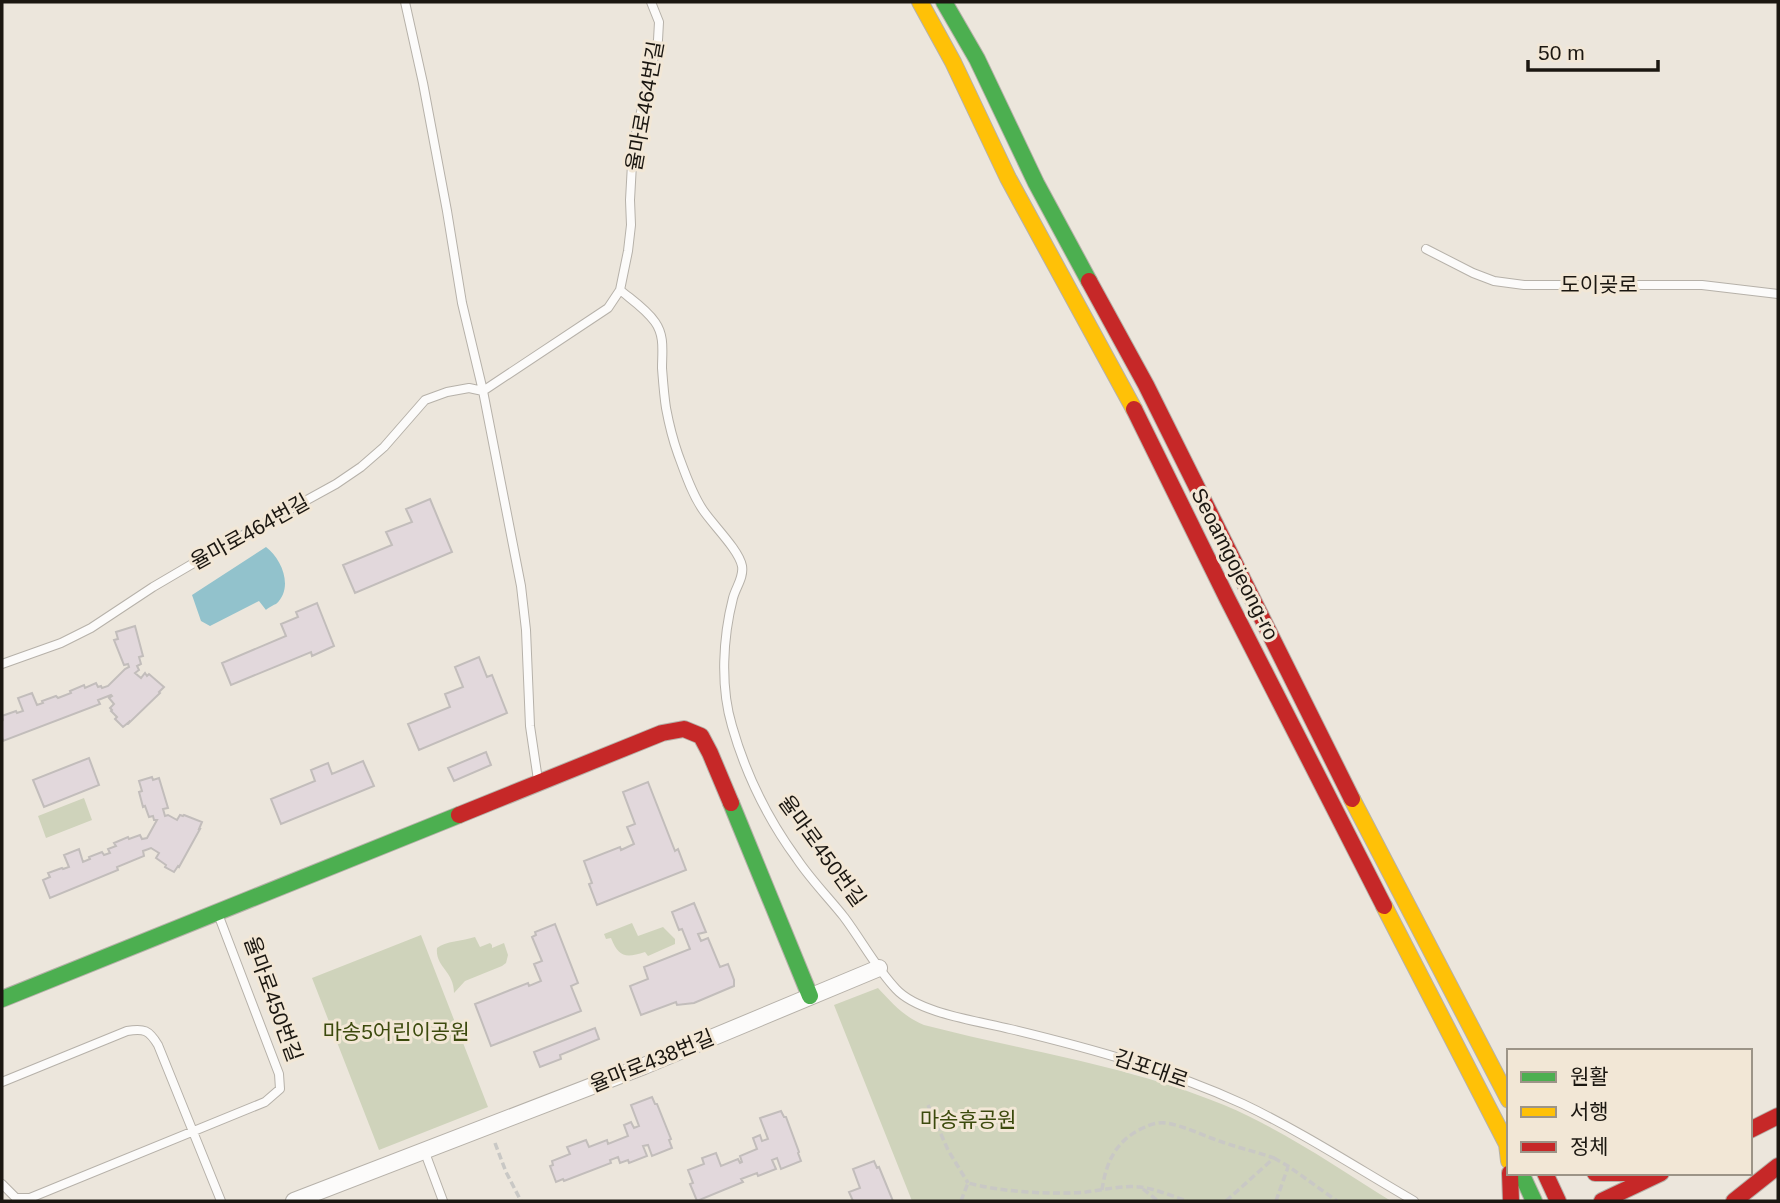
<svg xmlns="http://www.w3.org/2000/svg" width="1780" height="1203" font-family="Helvetica,'Noto Sans KR',sans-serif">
	<rect width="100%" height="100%" fill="#ece6dc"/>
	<!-- green -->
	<path fill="#cfd3bb" d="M 84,798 L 92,820 L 46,838 L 38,816 Z
		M 632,923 L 638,936 L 663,927 L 675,939 L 675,944 L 648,956 L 645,952 C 626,958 619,958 611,938 L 606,939 L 604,934 Z
		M 421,935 L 488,1107 L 379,1150 L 312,978 Z
		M 475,937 L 480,947 L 490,943 L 492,945 L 492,948 L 504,943 L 508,955 L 506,963 L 502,966 L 465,981 L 454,993 C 454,971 435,967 437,948 C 445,941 463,941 475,937 Z
		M 878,988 C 892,1003 904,1017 924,1025 C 1024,1051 1127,1065 1224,1105 C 1283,1130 1337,1167 1391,1201 L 912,1201 L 834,1005 Z"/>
	<!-- water -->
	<path fill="#92c2cc" d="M 266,547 C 282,559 294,588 276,604 C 275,604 266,609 266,610 L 259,601 L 210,626 L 201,621 L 192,595 Z"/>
	<!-- building -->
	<path fill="#e2d8dc" stroke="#c2bdbb" stroke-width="2" d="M 430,499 L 452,552 L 355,593 L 343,565 L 392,545 L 386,532 L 412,522 L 406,509 Z
		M 317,603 L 334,646 L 312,656 L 311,652 L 231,685 L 222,663 L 286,636 L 281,624 L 298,617 L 296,612 Z
		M 135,626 L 143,656 L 139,657 L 141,664 L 137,666 L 139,670 L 135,673 L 141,678 L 145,673 L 147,676 L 149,674 L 164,687 L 159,692 L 160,693 L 129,723 L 129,722 L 123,727 L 115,719 L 117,717 L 111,711 L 112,710 L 110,708 L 114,704 L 109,698 L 112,696 L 111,695 L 98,700 L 100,704 L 3,741 L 2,737 L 2,721 L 3,720 L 2,716 L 16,711 L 17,713 L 23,711 L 18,698 L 32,693 L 37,705 L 43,703 L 42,701 L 56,696 L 58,698 L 71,693 L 70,691 L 84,685 L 85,688 L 96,683 L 98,687 L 101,686 L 102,688 L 108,686 L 125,669 L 129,667 L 128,664 L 124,665 L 114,640 L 118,639 L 116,632 Z
		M 479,657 L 487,677 L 492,675 L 507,713 L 419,750 L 408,724 L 450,707 L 445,694 L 463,687 L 455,667 Z
		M 486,752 L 491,765 L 454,781 L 448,768 Z
		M 89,758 L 99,785 L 44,807 L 33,780 Z
		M 363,761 L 374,786 L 281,824 L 271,799 L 315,781 L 311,770 L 328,763 L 332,774 Z
		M 152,777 L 153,780 L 159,778 L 168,808 L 163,809 L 165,816 L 168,815 L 177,820 L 180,815 L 183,816 L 184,815 L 202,822 L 199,829 L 200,829 L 179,867 L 178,866 L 174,872 L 165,867 L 166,865 L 156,858 L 159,853 L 151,848 L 143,851 L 144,856 L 117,867 L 118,870 L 50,898 L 43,880 L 50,877 L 48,873 L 62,868 L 63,869 L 69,867 L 64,855 L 79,849 L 83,862 L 90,859 L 89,857 L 102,852 L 104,855 L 110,853 L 108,849 L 116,846 L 114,843 L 128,837 L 129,839 L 140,835 L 142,839 L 147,838 L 157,820 L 154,820 L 153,816 L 149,817 L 145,806 L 143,807 L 139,792 L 142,791 L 139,781 Z
		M 648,782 L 675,851 L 678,849 L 686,870 L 597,905 L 589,884 L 592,883 L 584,861 L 620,847 L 621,850 L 634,844 L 627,827 L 635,824 L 623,792 Z
		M 694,903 L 706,932 L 698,934 L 701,941 L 708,938 L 720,967 L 728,964 L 734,980 L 734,986 L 694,1003 L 677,1005 L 676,1002 L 641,1015 L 630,986 L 648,979 L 644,967 L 690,949 L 682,929 L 679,930 L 672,912 Z
		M 555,924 L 578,983 L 571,986 L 581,1011 L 491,1046 L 475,1004 L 528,983 L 529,986 L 541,981 L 534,964 L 542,961 L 532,937 L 536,935 L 535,932 Z
		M 595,1028 L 599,1039 L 560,1055 L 561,1059 L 540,1067 L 534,1052 Z
		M 652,1097 L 655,1104 L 657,1104 L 671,1139 L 669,1140 L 672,1148 L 652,1156 L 648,1145 L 643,1146 L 647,1156 L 629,1163 L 628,1160 L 620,1163 L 618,1157 L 610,1160 L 611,1163 L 564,1181 L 563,1179 L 556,1182 L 550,1166 L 553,1165 L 552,1161 L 570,1154 L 567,1147 L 586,1140 L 589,1147 L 607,1140 L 608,1144 L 628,1136 L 624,1125 L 631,1122 L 634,1128 L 639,1126 L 631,1105 Z
		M 781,1111 L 784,1117 L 786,1117 L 799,1152 L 798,1153 L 801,1161 L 781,1169 L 777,1158 L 772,1160 L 776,1169 L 758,1176 L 757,1173 L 741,1179 L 743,1182 L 697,1201 L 690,1184 L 693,1183 L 688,1170 L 704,1164 L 702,1158 L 716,1153 L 721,1166 L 738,1159 L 740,1163 L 742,1162 L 740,1156 L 757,1149 L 753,1138 L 760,1135 L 762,1141 L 768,1139 L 760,1118 Z
		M 874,1161 L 877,1168 L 879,1167 L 893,1201 L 853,1201 L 849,1192 L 860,1188 L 853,1169 Z"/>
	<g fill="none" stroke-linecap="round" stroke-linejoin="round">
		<defs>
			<path id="lane" d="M 405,2 L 423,83 L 447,211 L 462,303 L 483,391 L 521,586 L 526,630 L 530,726 L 538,780
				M 1426,249 L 1473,273 L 1494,281 L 1524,285 L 1702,285 L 1778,294
				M 620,290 C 632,300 646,309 655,322 C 665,336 662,352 662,368 C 663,381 664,395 666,408 C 669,424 673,440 678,454 C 685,473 692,494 703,510 C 713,525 739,550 742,566 C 744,577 736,587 733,598 C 723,637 720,686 732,726 C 746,775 767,818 797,859 C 811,880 829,898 844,917 C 862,941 876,968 896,989 C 918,1013 978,1021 1010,1029 C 1089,1048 1169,1070 1243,1104 C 1302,1132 1357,1168 1414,1201
				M 2,664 L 61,643 L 91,628 L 153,587 L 216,550 L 336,484 L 361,467 L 384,447 L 425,400 L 447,392 L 469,388 L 483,391 L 608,308 L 620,290 L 628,251 L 631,225 L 630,200 L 633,146 L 658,40 L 659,22 L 651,2
				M 2,1082 L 127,1031 C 144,1028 149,1030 158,1045 L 221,1201
				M 424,1150 L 443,1201
				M 2,1184 L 16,1198 L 30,1198 L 265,1102 L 280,1089 L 279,1074 L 218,914"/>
			<path id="street" d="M 294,1201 L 644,1066 L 879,968"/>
			<path id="fast" d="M 944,2 L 977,59 L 1036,183 L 1089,281
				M 731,803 L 810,996
				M 2,999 L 459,815
				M 1521,1173 L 1534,1201"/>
			<path id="slow" d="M 920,2 L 953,62 L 1008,178 L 1134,409
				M 1352,799 L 1509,1100
				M 1384,906 L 1509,1148
				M 1507,1144 L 1509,1161"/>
			<path id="jam" d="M 1089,281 L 1146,385 L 1352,799
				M 1134,409 L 1227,598 L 1384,906
				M 459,815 L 662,733 L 684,729 L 701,736 L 710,753 L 731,803
				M 1750,1130 L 1778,1116
				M 1510,1173 L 1511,1201
				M 1545,1173 L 1558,1201
				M 1595,1173 L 1638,1173
				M 1602,1201 L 1661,1173
				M 1734,1201 L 1778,1166"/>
		</defs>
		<!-- lane casing -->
		<use href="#lane" stroke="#b6b1a9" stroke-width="10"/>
		<!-- street casing -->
		<use href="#street" stroke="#b6b1a9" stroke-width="18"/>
		<!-- fast casing -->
		<use href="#fast" stroke="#b6b1a9" stroke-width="18"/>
		<!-- slow casing -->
		<use href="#slow" stroke="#b6b1a9" stroke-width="18"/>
		<!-- jam casing -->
		<use href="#jam" stroke="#b6b1a9" stroke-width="18"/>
		<!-- path -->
		<path stroke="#c9c8c5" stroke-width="3.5" stroke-dasharray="7 3.5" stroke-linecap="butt" d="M 928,1105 L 948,1150 L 968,1183
			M 495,1143 L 506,1172 L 521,1201
			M 1274,1158 L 1288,1166 L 1337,1201
			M 1143,1189 L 1158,1201
			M 1102,1190 C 1106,1161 1117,1139 1145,1127 C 1151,1124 1159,1122 1166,1123 C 1185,1126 1204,1136 1222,1142 C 1239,1148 1257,1152 1274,1158 L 1226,1201
			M 961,1201 L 968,1183 C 1002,1192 1051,1195 1086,1192 C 1104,1190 1122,1185 1140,1187 C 1156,1189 1172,1196 1187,1201
			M 1276,1201 L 1288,1167"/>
		<!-- lane -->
		<use href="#lane" stroke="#fcfbfa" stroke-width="8"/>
		<!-- street -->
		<use href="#street" stroke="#fcfbfa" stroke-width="16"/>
		<!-- fast -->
		<use href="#fast" stroke="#4caf50" stroke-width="16"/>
		<!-- slow -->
		<use href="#slow" stroke="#ffc107" stroke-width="16"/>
		<!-- jam -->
		<use href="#jam" stroke="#c62828" stroke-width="16"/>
	</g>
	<g text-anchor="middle" stroke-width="6" stroke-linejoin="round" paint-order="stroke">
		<!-- street labels -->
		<g font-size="21" fill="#1b1711" stroke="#f2e7d6">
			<text transform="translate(645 106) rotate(-80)" y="7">율마로464번길</text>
			<text x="1599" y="292">도이곶로</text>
			<text transform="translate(250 532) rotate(-29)" y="7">율마로464번길</text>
			<text transform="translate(1235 564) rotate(63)" y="7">Seoamgojeong-ro</text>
			<text transform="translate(822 851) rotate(54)" y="7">율마로450번길</text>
			<text transform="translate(273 999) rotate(70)" y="7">율마로450번길</text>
			<text transform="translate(652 1061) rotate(-22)" y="7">율마로438번길</text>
			<text transform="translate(1151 1069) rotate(19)" y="7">김포대로</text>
		</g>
		<!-- park labels -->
		<g font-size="21" fill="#3c4a0d" stroke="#f2e7d6">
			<text x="396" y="1039">마송5어린이공원</text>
			<text x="968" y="1127">마송휴공원</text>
		</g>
	</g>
	<!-- border -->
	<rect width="1780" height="1203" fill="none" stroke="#1b1711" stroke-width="7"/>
	<!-- legend -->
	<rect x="1507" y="1049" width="245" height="126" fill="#f2e7d6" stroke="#9c9487" stroke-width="2"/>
	<rect x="1521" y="1072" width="35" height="10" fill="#4caf50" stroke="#9c9487" stroke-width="2"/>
	<text x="1570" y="1084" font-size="21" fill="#1b1711">원활</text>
	<rect x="1521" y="1107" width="35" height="10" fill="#ffc107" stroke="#9c9487" stroke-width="2"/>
	<text x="1570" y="1119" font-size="21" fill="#1b1711">서행</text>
	<rect x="1521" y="1142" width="35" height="10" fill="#c62828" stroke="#9c9487" stroke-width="2"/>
	<text x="1570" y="1154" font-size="21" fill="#1b1711">정체</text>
	<!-- scale -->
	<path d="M1528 60v10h130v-10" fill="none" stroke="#1b1711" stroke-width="3.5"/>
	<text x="1538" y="60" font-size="21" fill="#1b1711" stroke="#f2e7d6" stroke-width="5" paint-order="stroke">50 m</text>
</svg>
